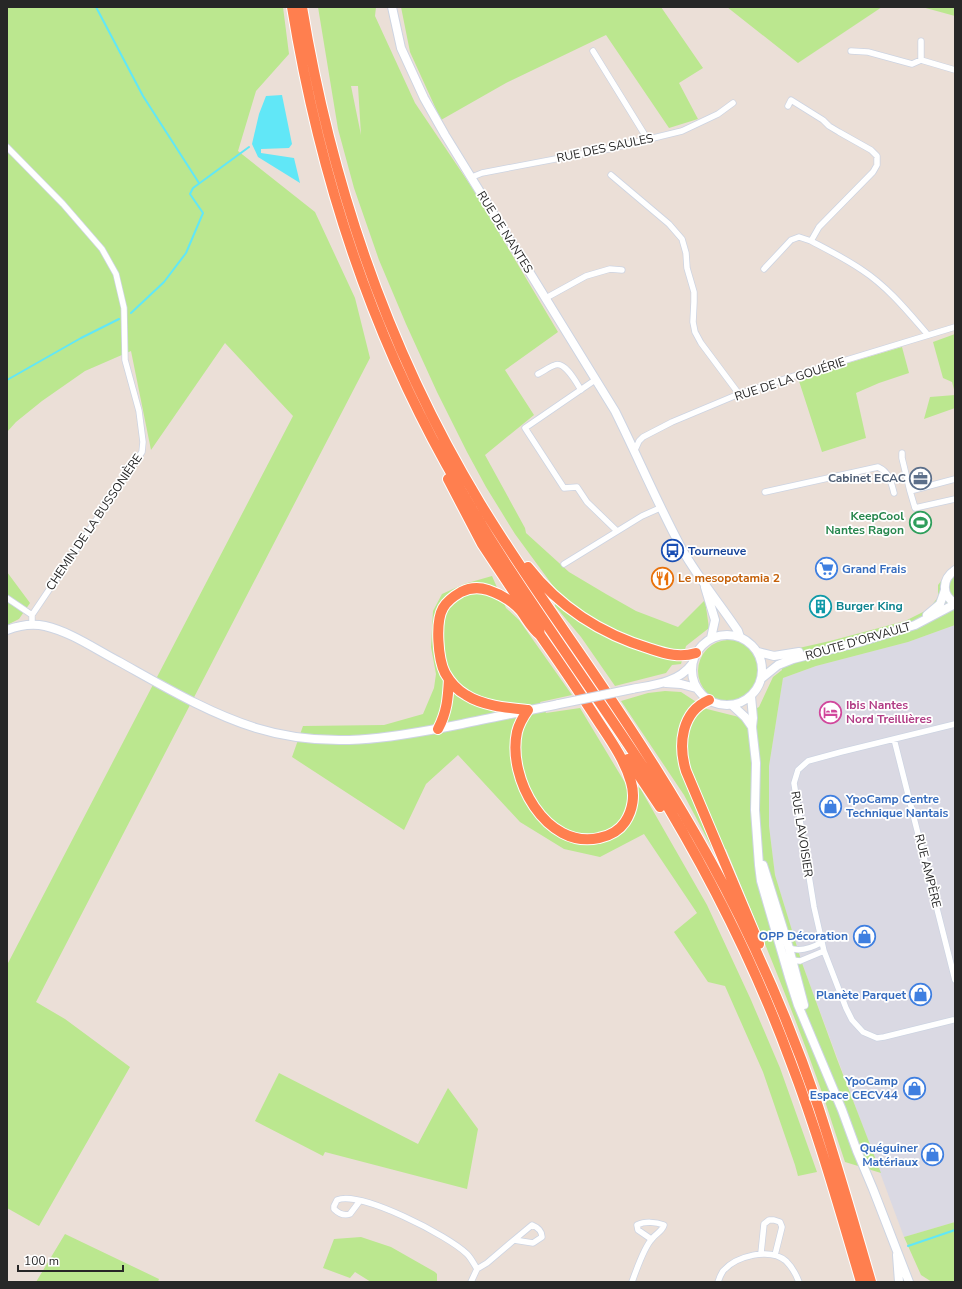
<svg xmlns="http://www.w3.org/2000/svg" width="962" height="1289" font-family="'Nunito Sans',sans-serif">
	<rect width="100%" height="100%" fill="#ebdfd7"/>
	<!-- industrial -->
	<path fill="#dad9e3" d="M 955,625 L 955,1222 L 904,1237 L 802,963 L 775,875 L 769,826 L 769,766 L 783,678 L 816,666 L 908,642 Z"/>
	<!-- green -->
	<path fill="#bbe78f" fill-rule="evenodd" d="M 7,7 L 283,7 L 289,54 L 256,91 L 238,151 L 315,212 L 355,298 L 370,358 L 36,1002 L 65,1019 L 130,1067 L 39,1226 L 7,1208 L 7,965 L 293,416 L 225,343 L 151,450 L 131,351 L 85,371 L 42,401 L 16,422 L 7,432 Z
		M 318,7 L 376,7 L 375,16 L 415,103 L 473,189 L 558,332 L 505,370 L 534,415 L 485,455 L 525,528 L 526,533 L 569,572 L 606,594 L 636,611 L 678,627 L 705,600 L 709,628 L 686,646 L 681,664 L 672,665 L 666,673 L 615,686 L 581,637 L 555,606 L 556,590 L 515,534 L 486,487 L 467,452 L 437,392 L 406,324 L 379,260 L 354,188 L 338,129 ZM 351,86 L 358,86 L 361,135 Z
		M 401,7 L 661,7 L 703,68 L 679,83 L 698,119 L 669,128 L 606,35 L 506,83 L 441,120 L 410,52 Z
		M 727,7 L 882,7 L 798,63 Z
		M 922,7 L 955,7 L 955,16 Z
		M 955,334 L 955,393 L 952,382 L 943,378 L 933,342 Z
		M 902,347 L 909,373 L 879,383 L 856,393 L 866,438 L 822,452 L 798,378 Z
		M 955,395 L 955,408 L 924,419 L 930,397 Z
		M 955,567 L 955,625 L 908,642 L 816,666 L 783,678 L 769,766 L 769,826 L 775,875 L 802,963 L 837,1059 L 881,1173 L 845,1162 C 836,1136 828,1109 819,1084 C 791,1005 758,927 726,849 L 711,846 L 684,795 L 621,701 L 648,693 L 665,691 L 681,692 L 707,709 L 739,717 L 759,707 L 773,677 L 782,670 L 779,650 L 790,650 L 830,641 L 905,621 L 929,609 L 938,597 L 938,585 L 951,568 Z
		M 7,572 L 30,603 L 19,619 L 7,625 Z
		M 492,576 L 506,608 L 519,620 L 572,695 L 540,702 L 546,713 L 580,708 L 624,781 L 640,788 L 707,905 L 751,1000 L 780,1068 L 817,1172 L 798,1176 L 795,1165 L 763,1072 L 725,986 L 708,982 L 674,932 L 697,913 L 644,834 L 600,857 L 564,849 L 520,822 L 458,755 L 426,784 L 404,830 L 292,757 L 303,726 L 384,725 L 423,714 L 434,688 L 436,674 L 431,647 L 433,611 L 442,594 L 464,584 Z
		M698 671a31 31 0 1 1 62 0a31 31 0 1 1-62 0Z
		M 279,1073 L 418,1144 L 448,1088 L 478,1129 L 467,1189 L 325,1152 L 323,1156 L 255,1121 Z
		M 955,1222 L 955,1282 L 932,1282 L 921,1275 L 904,1237 Z
		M 65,1234 L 159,1279 L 158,1282 L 36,1282 Z
		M 361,1237 L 391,1247 L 435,1272 L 437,1274 L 437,1282 L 371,1282 L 355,1272 L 350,1278 L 323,1268 L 334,1239 Z"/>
	<!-- water -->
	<path fill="#61e7f7" d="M 282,95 L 292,144 L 289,148 L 261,149 L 261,153 L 294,158 L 300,183 L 258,157 L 252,144 L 259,114 L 266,96 Z"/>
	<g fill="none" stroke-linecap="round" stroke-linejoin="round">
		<!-- stream -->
		<path stroke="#61e7f7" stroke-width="2" d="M 96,7 L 143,96 L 199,183
			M 131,313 L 164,282 L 186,253 L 203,213 L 190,194 L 193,188 L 249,147
			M 7,380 L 81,338 L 119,319
			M 908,1246 L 955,1230"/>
		<defs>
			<path id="street" d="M 593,51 L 648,140
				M 851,51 L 868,52 L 912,64 L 921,60 L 921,41
				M 921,60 L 955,70
				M 788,106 L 791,100 L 823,120 L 829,126 L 839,132 L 871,150 L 877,156 L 877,165 L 873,172 L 819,227 L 811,241 C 828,250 846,259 862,270 C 888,287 908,312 928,335
				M 7,147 L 63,204 L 102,249 L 116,274 L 124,308 L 125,360 L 139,411 L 143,442 L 142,452 L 32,615 L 32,624
				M 611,175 L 669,224 L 682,239 L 686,253 L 687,268 L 694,292 L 694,302 L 693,322 L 695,332 L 701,343 L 739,394
				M 472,177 L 482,173 L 608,149 L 682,131 L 718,114 L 733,103
				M 764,269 L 791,240 L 799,237 L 811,241
				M 546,298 L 586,276 L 610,269 L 622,270
				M 538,374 C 544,371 549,367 555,365 C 565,361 576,382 581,390
				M 595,380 L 525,428 L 564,488 L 577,487 L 587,502 L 617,531
				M 635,450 L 639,441 L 643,437 L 672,422 L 739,394 L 797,375 L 955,327
				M 902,453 L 902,458 L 910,491
				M 955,479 L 910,491 L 915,508 L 955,499
				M 765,492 L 878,467 C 889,472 891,481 894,493
				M 564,564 L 642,516 L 660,508
				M 7,598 L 32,615
				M 894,739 L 955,980
				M 789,948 C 800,952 812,948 822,942
				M 791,960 L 800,961 L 824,951
				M 953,1020 L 884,1037 L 877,1038 L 863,1032 L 852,1020 L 846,1008 L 824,951 L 814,907 L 794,783 L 798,770 L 808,761 L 841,752 L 955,724
				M 359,1202 L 350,1214 C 344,1216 339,1214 334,1209 L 334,1206 L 337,1200 C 360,1190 449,1236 467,1254 C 471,1258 474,1264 477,1269 L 471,1282
				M 761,1253 L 764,1224 L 769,1220 L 774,1220 L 780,1222 L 782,1227 L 775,1255
				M 477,1269 L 487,1263 L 514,1240 L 533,1243 L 542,1237 C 542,1231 537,1227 532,1225 L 514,1240
				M 632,1282 C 636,1271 644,1247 652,1239 C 656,1233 662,1232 664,1225 C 656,1222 645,1221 637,1225 L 638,1230 L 651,1239
				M 718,1282 C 719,1279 721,1274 723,1271 C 736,1256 770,1247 786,1261 C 792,1267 796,1274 799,1282"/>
			<path id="secondary" d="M 392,7 L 401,48 L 424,98 L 445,135 L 615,411 C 638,457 658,505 683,551 C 699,579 720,604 738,631 L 740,637
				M 955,570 C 942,579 941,595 955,603
				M 705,587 L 715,620 L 711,638
				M 927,615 L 940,604 L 945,590
				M 7,630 C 20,625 31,623 45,626 C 71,632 95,649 118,661 C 163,686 208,713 256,728 C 327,750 392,738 462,724 C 494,717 527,711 559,704
				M692 670a35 35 0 1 1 70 0a35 35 0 1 1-70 0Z
				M 758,652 L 774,656 L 799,652
				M 762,678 L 778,665 L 793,659 L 860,642 L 915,625 L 955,604
				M 666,683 L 681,684 L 696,688
				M 632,689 C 653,685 678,683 692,664
				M 751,696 L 753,718 L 752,727 L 756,763 L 755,810 L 759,865 L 761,881 L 789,977 L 798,1005 L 842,1110 L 857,1151 L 873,1189 L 909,1282
				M 732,705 L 745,717 L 752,727
				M 763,865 L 789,948 L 804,1005
				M 897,1255 L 899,1282"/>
			<path id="highway" d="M 292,7 C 318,167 367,322 446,464 C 506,573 583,674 651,779 C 706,868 754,962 790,1060 C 818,1133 839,1207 861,1282
				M 302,7 C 331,182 388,351 480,503 C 518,566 561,625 602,686 C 640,742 677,800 710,860 C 753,938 789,1021 818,1106 C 837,1164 854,1223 871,1282
				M 448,479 L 482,544 L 539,630 L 540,635 C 559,662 578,690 596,718 C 609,738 624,758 631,782 C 635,795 633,810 625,822 C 619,831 609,836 599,838 C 546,850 507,778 517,732 C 519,724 523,717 528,710 C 508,708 483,706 466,695 C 457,690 450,682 445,673 C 438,659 435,622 443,608 C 447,601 454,596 461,592 C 469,588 479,587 488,590 C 500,594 513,602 521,611 C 527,619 532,629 540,635
				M 528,567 C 560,608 601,634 651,649 C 666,654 680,658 696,653
				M 709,700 C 681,712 678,745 686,771 L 759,944
				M 438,729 C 447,712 448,698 449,679
				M 628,759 L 660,807"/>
		</defs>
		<!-- street casing -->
		<use href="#street" stroke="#cdd4e2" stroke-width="7"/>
		<!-- secondary casing -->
		<use href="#secondary" stroke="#cdd4e2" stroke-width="10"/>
		<!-- highway casing -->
		<use href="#highway" stroke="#fff" stroke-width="12"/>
		<!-- street -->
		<use href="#street" stroke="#fff" stroke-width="5.5"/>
		<!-- secondary -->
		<use href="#secondary" stroke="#fff" stroke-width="8"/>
		<!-- highway -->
		<use href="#highway" stroke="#ff7f4f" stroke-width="10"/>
		<defs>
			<path id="secondary-bridge" d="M 559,704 L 632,689"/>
		</defs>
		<!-- secondary-bridge casing -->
		<use href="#secondary-bridge" stroke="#cdd4e2" stroke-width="10" stroke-linecap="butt"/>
		<!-- secondary-bridge -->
		<use href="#secondary-bridge" stroke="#fff" stroke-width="8"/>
	</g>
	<!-- icons -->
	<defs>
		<symbol id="office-ring" viewBox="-11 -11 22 22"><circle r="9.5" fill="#fff" stroke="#5c6f8a" stroke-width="1.5"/><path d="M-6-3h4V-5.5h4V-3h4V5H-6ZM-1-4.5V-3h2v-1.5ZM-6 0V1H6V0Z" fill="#5c6f8a"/></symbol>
		<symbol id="stadium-ring" viewBox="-11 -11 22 22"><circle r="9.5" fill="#fff" stroke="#2e9e5b" stroke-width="1.5"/><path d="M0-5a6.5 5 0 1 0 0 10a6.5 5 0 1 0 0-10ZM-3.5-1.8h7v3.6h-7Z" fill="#2e9e5b"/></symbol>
		<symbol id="bus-ring" viewBox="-11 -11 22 22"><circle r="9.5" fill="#fff" stroke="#1a4fb4" stroke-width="1.5"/><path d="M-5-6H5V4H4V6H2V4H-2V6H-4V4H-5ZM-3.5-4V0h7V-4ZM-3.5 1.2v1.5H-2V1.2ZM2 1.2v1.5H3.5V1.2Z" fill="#1a4fb4"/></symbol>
		<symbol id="supermarket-ring" viewBox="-11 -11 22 22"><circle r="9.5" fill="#fff" stroke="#3f7fe0" stroke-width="1.5"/><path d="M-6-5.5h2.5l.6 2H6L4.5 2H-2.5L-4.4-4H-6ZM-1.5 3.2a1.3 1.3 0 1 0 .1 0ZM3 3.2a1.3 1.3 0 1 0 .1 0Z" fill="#3f7fe0"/></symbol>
		<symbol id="restaurant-ring" viewBox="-11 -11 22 22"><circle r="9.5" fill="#fff" stroke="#e8710a" stroke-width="1.5"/><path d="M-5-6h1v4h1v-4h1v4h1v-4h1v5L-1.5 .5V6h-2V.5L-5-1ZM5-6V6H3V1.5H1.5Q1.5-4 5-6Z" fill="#e8710a"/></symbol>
		<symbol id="building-ring" viewBox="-11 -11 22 22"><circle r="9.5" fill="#fff" stroke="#0f9aa8" stroke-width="1.5"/><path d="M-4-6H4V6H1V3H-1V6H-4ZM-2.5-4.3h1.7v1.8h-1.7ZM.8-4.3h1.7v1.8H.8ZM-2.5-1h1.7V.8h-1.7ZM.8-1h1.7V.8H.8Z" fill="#0f9aa8"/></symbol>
		<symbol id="hotel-ring" viewBox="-11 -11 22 22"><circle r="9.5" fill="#fff" stroke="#d1479c" stroke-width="1.5"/><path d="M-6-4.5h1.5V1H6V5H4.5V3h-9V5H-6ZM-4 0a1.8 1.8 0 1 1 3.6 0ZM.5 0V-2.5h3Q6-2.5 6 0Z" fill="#d1479c"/></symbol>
		<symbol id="shop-ring" viewBox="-11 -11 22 22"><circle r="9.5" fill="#fff" stroke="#3f7fe0" stroke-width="1.5"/><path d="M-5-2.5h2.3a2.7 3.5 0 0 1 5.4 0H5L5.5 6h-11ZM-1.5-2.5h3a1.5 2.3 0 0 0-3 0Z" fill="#3f7fe0"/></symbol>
	</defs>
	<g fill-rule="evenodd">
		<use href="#office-ring" x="908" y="466" width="25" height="25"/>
		<use href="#stadium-ring" x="908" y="510" width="25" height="25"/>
		<use href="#bus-ring" x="660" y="538" width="25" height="25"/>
		<use href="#supermarket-ring" x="814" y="556" width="25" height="25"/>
		<use href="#restaurant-ring" x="650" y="566" width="25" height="25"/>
		<use href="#building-ring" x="808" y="594" width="25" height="25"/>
		<use href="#hotel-ring" x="818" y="700" width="25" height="25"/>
		<use href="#shop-ring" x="818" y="794" width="25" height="25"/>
		<use href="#shop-ring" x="852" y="924" width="25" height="25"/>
		<use href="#shop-ring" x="908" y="982" width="25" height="25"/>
		<use href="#shop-ring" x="902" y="1076" width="25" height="25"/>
		<use href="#shop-ring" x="920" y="1142" width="25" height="25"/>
	</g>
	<g text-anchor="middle" stroke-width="3.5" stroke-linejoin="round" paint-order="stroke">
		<!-- street labels -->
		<g font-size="12" fill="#272727" stroke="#fff">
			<text transform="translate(605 148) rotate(-12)" y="4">RUE DES SAULES</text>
			<text transform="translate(505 232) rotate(58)" y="4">RUE DE NANTES</text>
			<text transform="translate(790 379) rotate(-18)" y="4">RUE DE LA GOUÉRIE</text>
			<text transform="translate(94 522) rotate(-56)" y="4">CHEMIN DE LA BUSSONIÈRE</text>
			<text transform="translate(858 641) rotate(-16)" y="4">ROUTE D'ORVAULT</text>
			<text transform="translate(802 834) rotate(81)" y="4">RUE LAVOISIER</text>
			<text transform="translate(928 871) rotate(76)" y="4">RUE AMPÈRE</text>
		</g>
		<!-- service labels -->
		<g font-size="12" font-weight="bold" fill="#4e5e75" stroke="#fff" text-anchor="end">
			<text x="906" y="482">Cabinet ECAC</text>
		</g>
		<!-- leisure labels -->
		<g font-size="12" font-weight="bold" fill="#27864d" stroke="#fff" text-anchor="end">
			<text x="904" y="520">KeepCool<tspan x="904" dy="14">Nantes Ragon</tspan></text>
		</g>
		<!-- transit labels -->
		<g font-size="12" font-weight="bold" fill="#164399" stroke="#fff" text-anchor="start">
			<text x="688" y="555">Tourneuve</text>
		</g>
		<!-- shop labels -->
		<g font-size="12" font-weight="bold" fill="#366cbe" stroke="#fff" text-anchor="end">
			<text x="842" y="573" text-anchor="start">Grand Frais</text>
			<text x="846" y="803" text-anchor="start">YpoCamp Centre<tspan x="846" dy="14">Technique Nantais</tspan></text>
			<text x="848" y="940">OPP Décoration</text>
			<text x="906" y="999">Planète Parquet</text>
			<text x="898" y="1085">YpoCamp<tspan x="898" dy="14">Espace CECV44</tspan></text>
			<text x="918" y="1152">Quéguiner<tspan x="918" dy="14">Matériaux</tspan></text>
		</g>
		<!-- food labels -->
		<g font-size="12" font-weight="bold" fill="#c56008" stroke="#fff" text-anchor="start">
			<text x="678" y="582">Le mesopotamia 2</text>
		</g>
		<!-- culture labels -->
		<g font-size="12" font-weight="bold" fill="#0d838f" stroke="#fff" text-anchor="start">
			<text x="836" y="610">Burger King</text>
		</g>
		<!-- hotel labels -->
		<g font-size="12" font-weight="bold" fill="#b23c85" stroke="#fff" text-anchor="start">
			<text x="846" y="709">Ibis Nantes<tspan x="846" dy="14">Nord Treillières</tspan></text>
		</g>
	</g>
	<!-- border -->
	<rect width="962" height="1289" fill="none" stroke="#272727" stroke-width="16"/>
	<!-- scale -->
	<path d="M18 1265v6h105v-6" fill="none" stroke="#272727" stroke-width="2"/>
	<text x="24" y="1265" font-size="12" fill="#272727" stroke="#ffffff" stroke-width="3" paint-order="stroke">100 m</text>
</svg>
